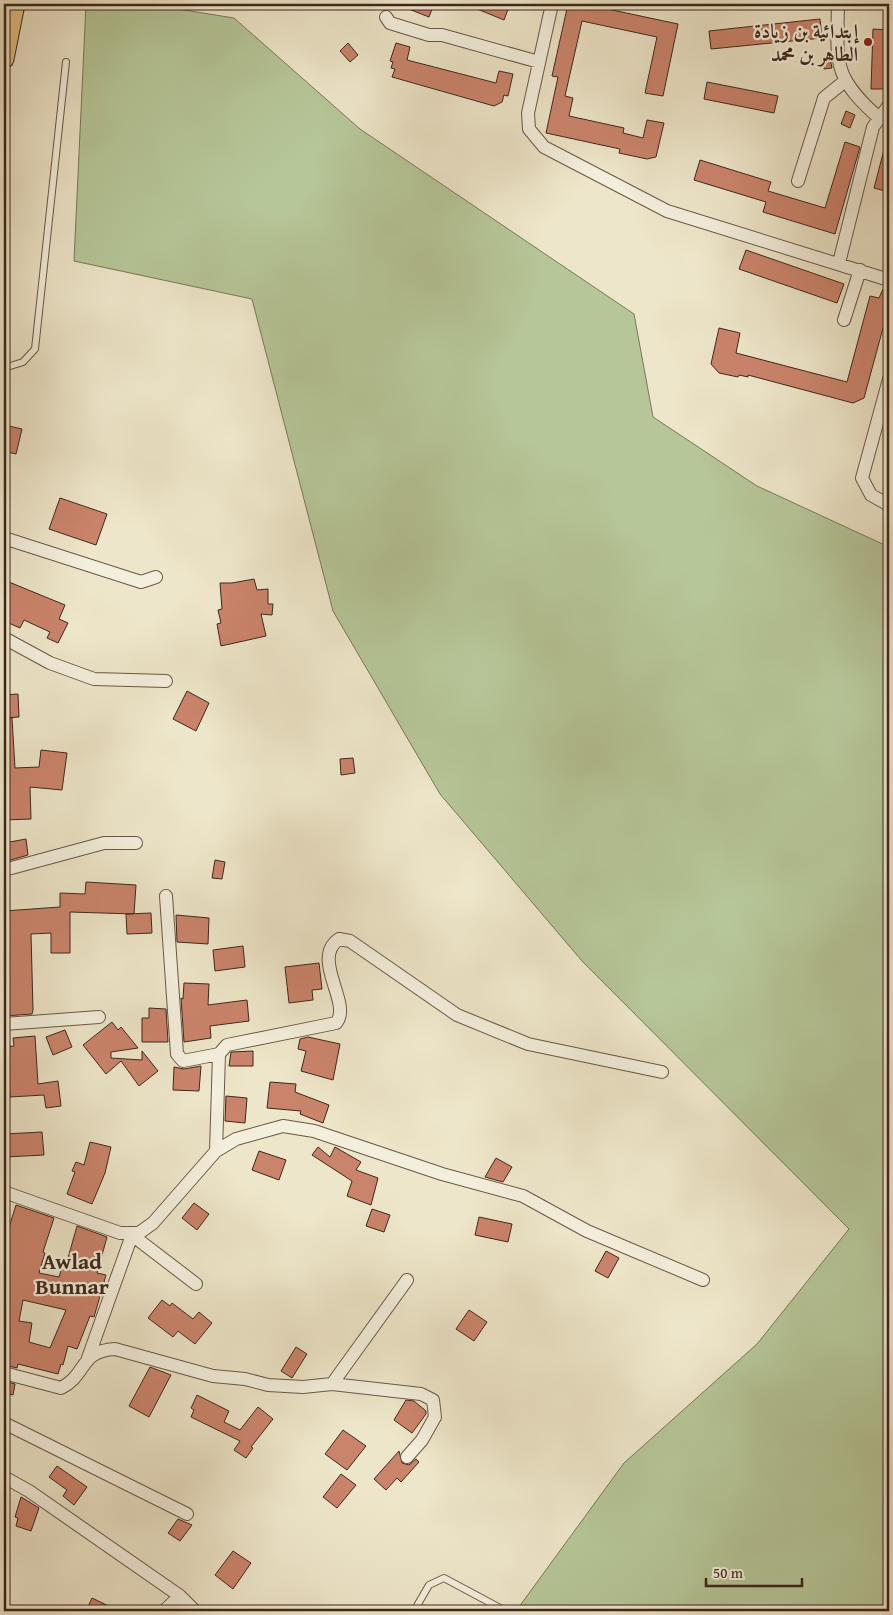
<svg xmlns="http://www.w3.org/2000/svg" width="893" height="1615" font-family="'Gentium Book Plus',Amiri,serif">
	<rect width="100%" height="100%" fill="#eee6ca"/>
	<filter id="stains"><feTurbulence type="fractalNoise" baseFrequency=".004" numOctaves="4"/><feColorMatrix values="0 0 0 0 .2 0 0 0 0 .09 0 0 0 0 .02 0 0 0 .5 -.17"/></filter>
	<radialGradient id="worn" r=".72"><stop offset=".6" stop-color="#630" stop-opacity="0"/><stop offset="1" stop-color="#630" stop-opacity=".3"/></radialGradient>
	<!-- green -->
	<path fill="#b6c698" stroke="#7a765a" d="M 86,4 L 147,4 L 234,18 L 360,129 L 634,314 L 653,417 L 757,486 L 889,547 L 889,1611 L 516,1611 L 624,1463 L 757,1344 L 849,1229 L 582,961 L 440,794 L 333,611 L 252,299 L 74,261 Z"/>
	<!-- building -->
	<path fill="#cb846c" stroke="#3d271b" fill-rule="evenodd" d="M 396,4 L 434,4 L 429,17 Z
		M 465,4 L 510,4 L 504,20 Z
		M 568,4 L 584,4 L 678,24 L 663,96 L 645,93 L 657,37 L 582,21 L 565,96 L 573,98 L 569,116 L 624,128 L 623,133 L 643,138 L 647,120 L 664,123 L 656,157 L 647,159 L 619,153 L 620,149 L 546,133 L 558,77 L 552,76 Z
		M 820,19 L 822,38 L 711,49 L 709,31 Z
		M 873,29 L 889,30 L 889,89 L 871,89 Z
		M 348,43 L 358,55 L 350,62 L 340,51 Z
		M 396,43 L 410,47 L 407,60 L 496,83 L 499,71 L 513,74 L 508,96 L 504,95 L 502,102 L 494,106 L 392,77 L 395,69 L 391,68 L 393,62 L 390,61 Z
		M 823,58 L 830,58 L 832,68 L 824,69 Z
		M 707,82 L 778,96 L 774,113 L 704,99 Z
		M 846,111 L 855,115 L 850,128 L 841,124 Z
		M 845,142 L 860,147 L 835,234 L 763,212 L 766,202 L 694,180 L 700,160 L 771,182 L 768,191 L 825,208 Z
		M 886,142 L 889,143 L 889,192 L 874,188 Z
		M 746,250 L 844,284 L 837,303 L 739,269 Z
		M 884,287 L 889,288 L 889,306 L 864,398 L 853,403 L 748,375 L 748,377 L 739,375 L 738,377 L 719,373 L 711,364 L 719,328 L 740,333 L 736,353 L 847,382 L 870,296 L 879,298 Z
		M 4,425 L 22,429 L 16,454 L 4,451 Z
		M 60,498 L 107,514 L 96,545 L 49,529 Z
		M 254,579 L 257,590 L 268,589 L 268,604 L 273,604 L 272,615 L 261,614 L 266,636 L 221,646 L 217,624 L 221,623 L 218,610 L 222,609 L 220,583 L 232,583 Z
		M 4,580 L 65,605 L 59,619 L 68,623 L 58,643 L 47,638 L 50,632 L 24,620 L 20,628 L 4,621 Z
		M 187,691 L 209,703 L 196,731 L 173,719 Z
		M 18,694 L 19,717 L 4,718 L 4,695 Z
		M 4,718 L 12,718 L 15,768 L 39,767 L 41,750 L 67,753 L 62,790 L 30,787 L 31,819 L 4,820 Z
		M 353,758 L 355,773 L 341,775 L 340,759 Z
		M 26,839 L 28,855 L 4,862 L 4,843 Z
		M 215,860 L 225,862 L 222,879 L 212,878 Z
		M 86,882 L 136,885 L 134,914 L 70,912 L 70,953 L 51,953 L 51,933 L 31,934 L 33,1010 L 32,1014 L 4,1016 L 4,911 L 60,907 L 60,893 L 85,894 Z
		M 151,913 L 152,933 L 127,934 L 126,914 Z
		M 176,915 L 209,918 L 208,944 L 177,942 Z
		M 243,946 L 245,967 L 215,971 L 213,950 Z
		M 319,963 L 322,989 L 312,990 L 313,1000 L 289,1003 L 285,967 Z
		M 184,983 L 209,984 L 208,1005 L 247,1000 L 249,1021 L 210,1026 L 211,1038 L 184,1042 L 181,998 L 183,999 Z
		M 149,1008 L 166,1009 L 168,1042 L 142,1042 L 142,1018 L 149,1018 Z
		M 112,1022 L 118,1030 L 121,1027 L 138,1048 L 111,1052 L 111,1058 L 142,1060 L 142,1051 L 158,1071 L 139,1086 L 121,1061 L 106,1074 L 83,1045 Z
		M 65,1030 L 72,1047 L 53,1055 L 46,1037 Z
		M 35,1036 L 38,1084 L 58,1081 L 61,1106 L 46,1108 L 44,1095 L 10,1097 L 8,1069 L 4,1069 L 4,1047 L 14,1046 L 13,1038 Z
		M 308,1037 L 340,1044 L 333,1080 L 301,1071 L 306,1051 L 298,1049 L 300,1039 Z
		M 253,1051 L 253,1066 L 229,1066 L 231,1052 Z
		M 201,1066 L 199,1091 L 173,1090 L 174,1067 L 184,1069 Z
		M 270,1082 L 296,1084 L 295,1092 L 329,1105 L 323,1123 L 300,1114 L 301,1111 L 267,1108 Z
		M 226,1096 L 247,1098 L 245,1123 L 225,1121 Z
		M 42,1132 L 44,1155 L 5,1157 L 4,1134 Z
		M 90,1142 L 111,1147 L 105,1173 L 92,1204 L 67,1194 L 75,1172 L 72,1171 L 76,1162 L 84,1165 Z
		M 318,1147 L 330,1157 L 335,1147 L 361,1162 L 356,1170 L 378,1178 L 371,1205 L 347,1196 L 352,1181 L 312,1155 Z
		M 259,1151 L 286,1160 L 279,1180 L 252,1170 Z
		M 496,1158 L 512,1167 L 503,1182 L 485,1177 Z
		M 194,1203 L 209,1214 L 197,1230 L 182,1218 Z
		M 16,1205 L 54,1218 L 43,1252 L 45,1253 L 39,1273 L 59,1277 L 63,1264 L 66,1265 L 77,1226 L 107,1237 L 97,1273 L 106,1275 L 94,1317 L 90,1316 L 77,1349 L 68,1346 L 63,1365 L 61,1364 L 58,1374 L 18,1364 L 17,1368 L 4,1365 L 4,1269 L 6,1237 ZM 23,1300 L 66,1310 L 50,1348 L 29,1342 L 32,1323 L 19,1321 Z
		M 372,1209 L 390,1215 L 384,1232 L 366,1226 Z
		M 479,1217 L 512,1224 L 508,1242 L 475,1235 Z
		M 606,1251 L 619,1258 L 608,1278 L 595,1271 Z
		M 162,1300 L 170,1306 L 172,1303 L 193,1319 L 199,1312 L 212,1323 L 195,1344 L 178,1331 L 173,1337 L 148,1318 Z
		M 469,1310 L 487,1322 L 474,1341 L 456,1329 Z
		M 296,1347 L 307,1354 L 292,1378 L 281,1371 Z
		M 150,1367 L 171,1375 L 149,1417 L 129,1406 Z
		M 4,1381 L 15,1384 L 13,1395 L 4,1393 Z
		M 197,1395 L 229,1411 L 224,1422 L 240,1430 L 258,1407 L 273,1419 L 251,1447 L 253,1448 L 246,1458 L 234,1450 L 240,1441 L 191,1417 L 194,1410 L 191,1408 Z
		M 406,1400 L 414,1401 L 426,1411 L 426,1414 L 412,1433 L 394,1420 Z
		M 343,1430 L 366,1446 L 347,1470 L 325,1454 Z
		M 399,1451 L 402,1463 L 409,1465 L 416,1459 L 419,1462 L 401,1482 L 397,1478 L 386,1490 L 374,1479 Z
		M 57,1466 L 87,1487 L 74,1505 L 63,1496 L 67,1490 L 49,1477 Z
		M 341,1474 L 356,1485 L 337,1508 L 323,1497 Z
		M 21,1497 L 39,1508 L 31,1531 L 16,1526 L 18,1518 L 15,1517 Z
		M 178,1519 L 192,1525 L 180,1541 L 168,1533 Z
		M 233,1551 L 251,1563 L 233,1589 L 215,1575 Z
		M 92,1598 L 119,1611 L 86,1611 Z"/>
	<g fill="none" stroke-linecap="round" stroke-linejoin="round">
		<defs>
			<path id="lane" d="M 4,368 L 23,362 L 35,349 L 66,62
				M 414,1611 L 429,1585 L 444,1578 L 500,1608"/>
			<path id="street" d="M 552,4 L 528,113 L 529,129 L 544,147 L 667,211 L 889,280
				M 838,4 C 837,63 832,76 879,118
				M 386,17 L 390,23 L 429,35 L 442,35 L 539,62
				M 798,181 L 824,98 L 845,81
				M 839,263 L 873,127 L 889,105
				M 844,320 L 860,270
				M 889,379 L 862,478 L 871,495 L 889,505
				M 4,538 L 141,582 L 156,577
				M 4,638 L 50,663 L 94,679 L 166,681
				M 4,870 L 104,843 L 136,843
				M 166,896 L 177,1054 L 183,1061 L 219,1054 L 227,1045 L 336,1023 C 353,1004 310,959 339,939 L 350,941 L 457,1015 L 528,1044 L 662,1072
				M 4,1024 L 99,1017
				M 216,1151 L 219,1054
				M 4,1192 L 120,1233 L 139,1233 L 153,1223 L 216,1151 L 236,1139 L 283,1126 L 314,1131 L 442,1174 L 523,1196 L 587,1231 L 703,1280
				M 88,1358 L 132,1235 L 196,1284
				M 4,1373 L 61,1388 C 87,1375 79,1351 115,1349 L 213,1376 L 245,1379 L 268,1385 L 303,1387 L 332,1384 L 421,1394 L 433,1400 L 435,1417 L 422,1440 L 407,1457
				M 332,1384 L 407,1280
				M 4,1423 L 187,1514
				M 4,1477 L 29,1491 L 180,1596 L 195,1611
				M 164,1611 L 180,1596"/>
			<path id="primary" d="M 4,59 L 15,4"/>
		</defs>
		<!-- lane casing -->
		<use href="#lane" stroke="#695747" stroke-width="8"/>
		<!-- street casing -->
		<use href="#street" stroke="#695747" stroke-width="14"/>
		<!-- primary casing -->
		<use href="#primary" stroke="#3d271b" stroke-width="21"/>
		<!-- lane -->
		<use href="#lane" stroke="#f4efdd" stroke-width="6"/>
		<!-- street -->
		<use href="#street" stroke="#f4efdd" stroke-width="12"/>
		<!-- primary -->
		<use href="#primary" stroke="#e7c385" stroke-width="19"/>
	</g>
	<!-- markers -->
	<circle fill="#8f2418" stroke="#f4efdd" stroke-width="2" cx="868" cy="42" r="5"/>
	<g text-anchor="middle" stroke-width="4.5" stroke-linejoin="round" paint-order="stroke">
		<!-- poi labels -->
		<g font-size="20" font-weight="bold" fill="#3d271b" stroke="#f4efdd" text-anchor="end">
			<text x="858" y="38">إبتدائية بن زيادة<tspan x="858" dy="23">الطاهر بن محمد</tspan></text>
		</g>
		<!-- quarter labels -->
		<g font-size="22" font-weight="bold" fill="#3d271b" stroke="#f4efdd">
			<text x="72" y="1269">Awlad<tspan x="72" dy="25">Bunnar</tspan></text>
		</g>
	</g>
	<!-- margin -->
	<rect width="893" height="1615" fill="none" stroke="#eee6ca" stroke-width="20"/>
	<rect x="5" y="5" width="883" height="1605" fill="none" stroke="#3d271b" stroke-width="2.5"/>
	<rect x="10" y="10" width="873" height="1595" fill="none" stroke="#3d271b"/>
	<!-- scale -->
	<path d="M706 1578v8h96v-8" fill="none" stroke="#3d271b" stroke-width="2.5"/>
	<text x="713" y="1578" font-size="15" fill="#3d271b" stroke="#f4efdd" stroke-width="4" paint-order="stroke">50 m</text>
	<rect width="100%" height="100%" filter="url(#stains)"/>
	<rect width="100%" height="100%" fill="url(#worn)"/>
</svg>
